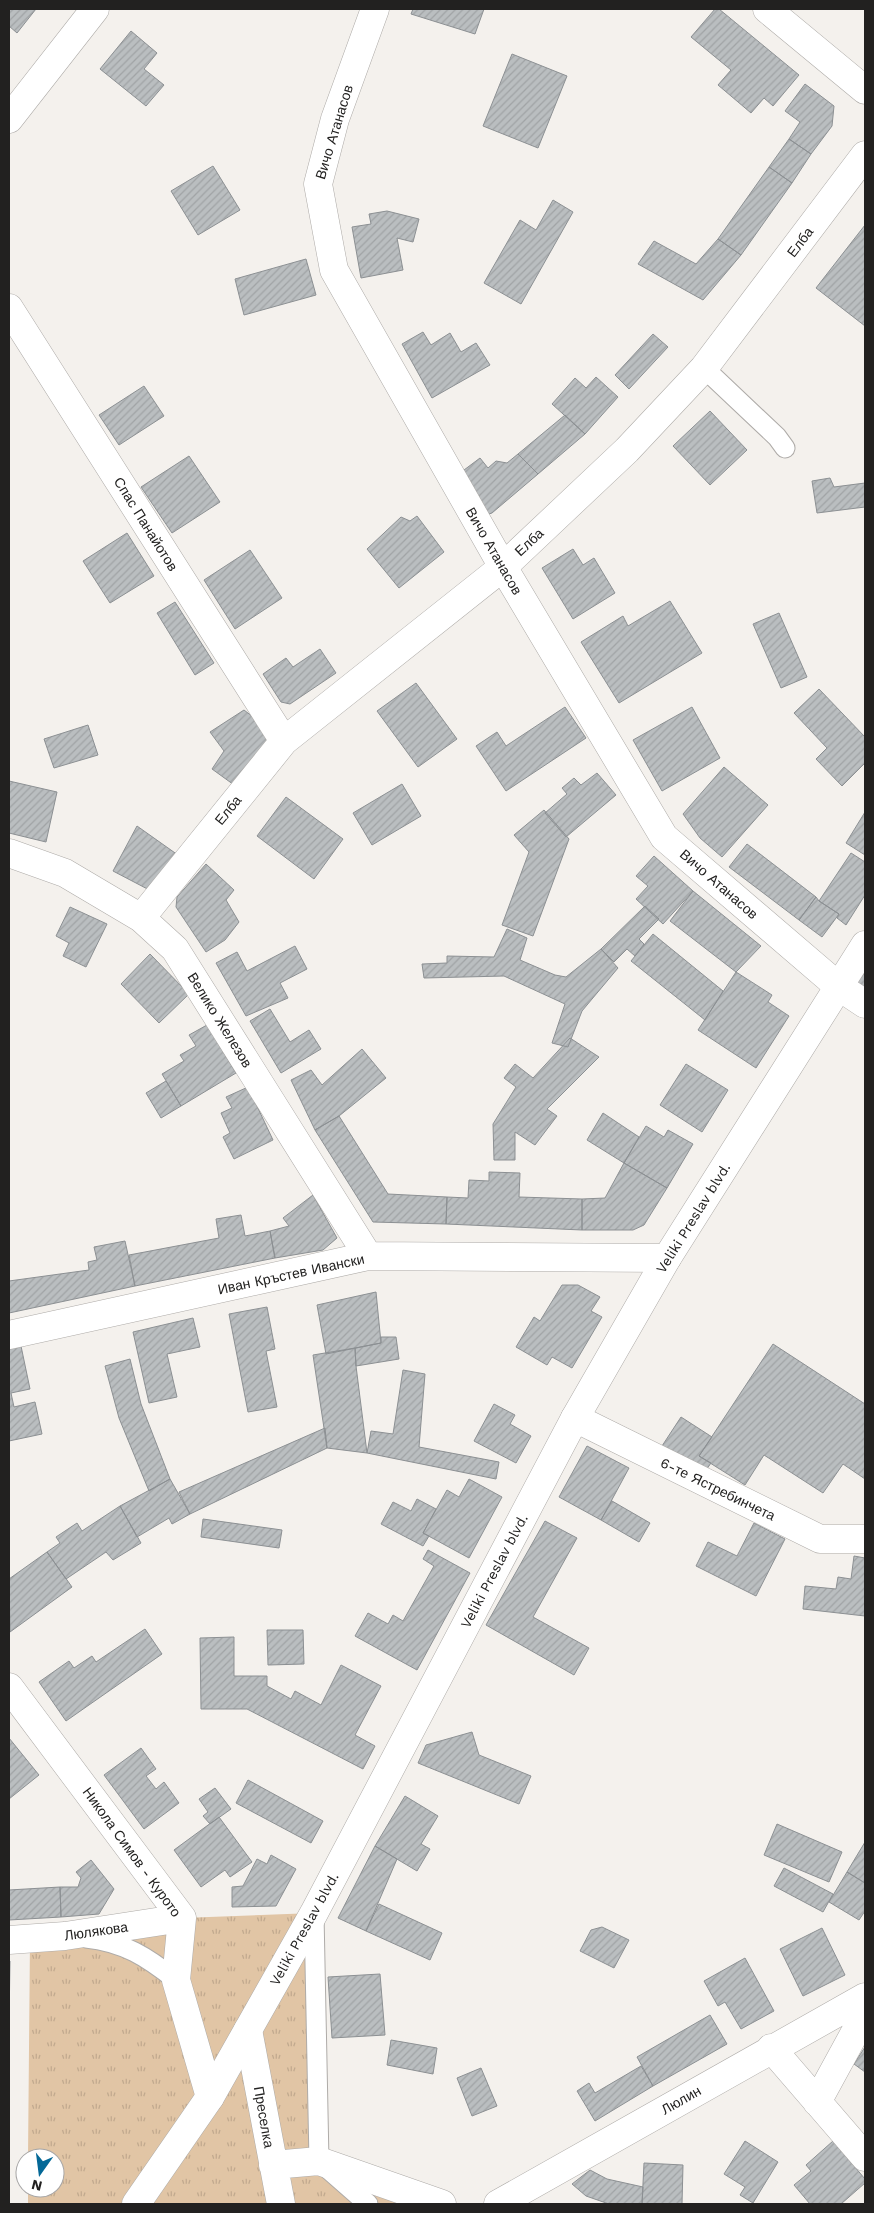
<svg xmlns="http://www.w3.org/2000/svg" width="874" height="2213" font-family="'Work Sans',sans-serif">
	<defs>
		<pattern id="grass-tufts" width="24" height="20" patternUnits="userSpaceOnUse" patternTransform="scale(1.25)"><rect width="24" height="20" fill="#e1c5a5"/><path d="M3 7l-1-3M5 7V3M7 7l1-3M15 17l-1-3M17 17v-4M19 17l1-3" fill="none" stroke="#c1a98e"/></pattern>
		<pattern id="building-hatch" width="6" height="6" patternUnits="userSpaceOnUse" patternTransform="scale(1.25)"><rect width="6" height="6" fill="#babec0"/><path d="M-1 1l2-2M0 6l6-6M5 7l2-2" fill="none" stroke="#a0a3a5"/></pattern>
	</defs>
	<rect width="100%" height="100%" fill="#f4f1ed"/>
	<!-- grass -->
	<path fill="url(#grass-tufts)" d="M 314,1913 L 319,2161 L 442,2204 L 28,2204 L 28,2188 L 55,2188 L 55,2158 L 28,2158 L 30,1938 L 182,1918 Z"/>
	<!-- building -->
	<path fill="url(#building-hatch)" stroke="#8c9093" d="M 9,9 L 36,9 L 17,33 L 9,26 Z
		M 413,9 L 484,9 L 475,34 L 411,14 Z
		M 715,9 L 719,9 L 799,75 L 773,106 L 764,98 L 751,113 L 718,85 L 731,70 L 691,37 Z
		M 131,31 L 157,53 L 144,69 L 164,85 L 146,106 L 100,69 Z
		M 512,54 L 567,76 L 538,148 L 483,126 Z
		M 805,84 L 834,106 L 832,126 L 811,154 L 789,139 L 800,122 L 785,111 Z
		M 789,139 L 811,154 L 792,183 L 769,167 Z
		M 213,166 L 240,210 L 198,235 L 171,191 Z
		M 769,167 L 792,183 L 741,255 L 718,239 Z
		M 553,200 L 573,212 L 521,304 L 484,283 L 520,220 L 536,230 Z
		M 387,211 L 419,219 L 413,242 L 397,238 L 403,270 L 361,278 L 352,227 L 371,224 L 369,214 Z
		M 865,225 L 865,326 L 816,288 Z
		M 718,239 L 741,255 L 703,300 L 638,264 L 654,241 L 696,264 Z
		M 306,259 L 316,295 L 244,315 L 235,279 Z
		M 423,332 L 431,345 L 450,333 L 461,352 L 476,343 L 490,365 L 432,398 L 402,344 Z
		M 653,334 L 668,347 L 629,389 L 615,375 Z
		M 596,377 L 618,397 L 585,434 L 552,404 L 575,378 L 586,388 Z
		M 144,386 L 164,416 L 119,445 L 99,415 Z
		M 710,411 L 747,450 L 710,485 L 673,446 Z
		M 565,415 L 585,434 L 538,474 L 518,454 Z
		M 518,454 L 538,474 L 492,513 L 486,515 L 460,473 L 480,458 L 488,468 L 496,461 L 507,463 Z
		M 189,456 L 220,502 L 172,533 L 141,487 Z
		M 830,478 L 834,487 L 865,483 L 865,507 L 817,513 L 812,481 Z
		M 417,516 L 444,552 L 399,588 L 367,549 L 401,517 L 410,521 Z
		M 127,533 L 154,576 L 110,603 L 83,561 Z
		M 573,549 L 583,565 L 594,558 L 615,593 L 573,619 L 542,568 Z
		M 250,550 L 282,598 L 235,629 L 204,580 Z
		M 670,601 L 702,653 L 619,703 L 581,642 L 623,616 L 628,626 Z
		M 175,602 L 214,663 L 195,675 L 157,613 Z
		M 779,613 L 807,677 L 781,688 L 753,624 Z
		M 320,649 L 336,673 L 290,704 L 281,702 L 263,674 L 286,658 L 293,667 Z
		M 416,683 L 457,739 L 418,767 L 377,711 Z
		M 819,689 L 865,737 L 865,763 L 842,786 L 816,759 L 827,748 L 794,713 Z
		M 565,707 L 586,738 L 506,791 L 476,746 L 497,732 L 506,746 Z
		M 692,707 L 720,758 L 662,791 L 633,740 Z
		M 244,710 L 284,741 L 241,790 L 212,769 L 224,751 L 210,732 Z
		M 88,725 L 98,755 L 54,768 L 44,739 Z
		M 724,767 L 768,805 L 722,857 L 700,838 L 683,814 Z
		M 597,773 L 616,795 L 566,837 L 545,813 L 567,794 L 562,788 L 574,778 L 581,785 Z
		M 9,781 L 57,792 L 46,842 L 9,833 Z
		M 402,784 L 421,816 L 372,845 L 353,813 Z
		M 286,797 L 343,839 L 314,879 L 257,836 Z
		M 544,810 L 569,839 L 533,936 L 502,925 L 529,852 L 514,835 Z
		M 865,812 L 865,855 L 846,843 Z
		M 137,826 L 185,860 L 157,894 L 113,871 Z
		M 747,844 L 816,897 L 799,920 L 729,867 Z
		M 851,853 L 865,862 L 865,895 L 846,925 L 837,918 L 839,914 L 819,901 Z
		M 654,856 L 693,891 L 663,924 L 636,899 L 648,886 L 636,876 Z
		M 206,864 L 234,890 L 226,900 L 239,922 L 225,940 L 206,952 L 176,907 L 177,897 Z
		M 693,891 L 761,946 L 736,972 L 670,921 Z
		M 816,897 L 819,901 L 839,914 L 822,937 L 799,920 Z
		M 645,906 L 659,919 L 639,939 L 644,944 L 635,956 L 627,949 L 614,962 L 601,949 Z
		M 70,907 L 107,924 L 86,967 L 63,956 L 69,943 L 56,936 Z
		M 507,929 L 527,938 L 520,960 L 555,975 L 566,977 L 601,949 L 618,968 L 582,1011 L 568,1047 L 552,1043 L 565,1004 L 504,976 L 424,978 L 422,964 L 447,963 L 447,956 L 494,957 Z
		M 653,934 L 723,991 L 705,1020 L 631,961 Z
		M 295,946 L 307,969 L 280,983 L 288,998 L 246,1016 L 216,963 L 237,952 L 247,971 Z
		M 150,954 L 189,994 L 159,1023 L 121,984 Z
		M 865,969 L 865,997 L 853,989 Z
		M 736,972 L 772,995 L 768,1002 L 789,1016 L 756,1068 L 698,1030 Z
		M 270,1009 L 290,1042 L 309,1030 L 321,1049 L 281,1073 L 250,1021 Z
		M 207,1025 L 236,1073 L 181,1106 L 162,1074 L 184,1061 L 180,1055 L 196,1046 L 189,1035 Z
		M 570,1038 L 599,1057 L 547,1109 L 557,1116 L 535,1145 L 515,1132 L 515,1160 L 494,1160 L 493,1124 L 516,1087 L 504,1078 L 515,1064 L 533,1078 Z
		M 362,1049 L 386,1078 L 339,1116 L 315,1130 L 291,1080 L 311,1070 L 322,1085 Z
		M 686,1064 L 728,1090 L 702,1132 L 660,1105 Z
		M 166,1081 L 181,1106 L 161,1118 L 146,1093 Z
		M 248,1087 L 273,1140 L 234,1159 L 223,1137 L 230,1133 L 221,1113 L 232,1108 L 226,1097 Z
		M 603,1113 L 639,1137 L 624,1163 L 587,1140 Z
		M 339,1116 L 388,1194 L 447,1197 L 446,1224 L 373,1222 L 315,1130 Z
		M 646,1126 L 664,1137 L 668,1130 L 693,1144 L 667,1188 L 624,1163 Z
		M 624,1163 L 667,1188 L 644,1225 L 633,1230 L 582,1230 L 582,1199 L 605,1198 Z
		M 489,1172 L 520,1173 L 519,1197 L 582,1199 L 582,1230 L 446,1224 L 447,1197 L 468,1198 L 469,1180 L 489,1181 Z
		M 313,1195 L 337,1238 L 323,1250 L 275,1258 L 270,1231 L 289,1226 L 283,1218 Z
		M 241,1215 L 245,1236 L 270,1231 L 275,1258 L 135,1286 L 129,1255 L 219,1238 L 216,1219 Z
		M 125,1241 L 135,1286 L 9,1313 L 9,1281 L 89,1270 L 88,1262 L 97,1260 L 94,1247 Z
		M 562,1285 L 578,1285 L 600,1297 L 591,1311 L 602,1317 L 572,1368 L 552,1357 L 547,1365 L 516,1347 L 534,1317 L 540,1321 Z
		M 376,1292 L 381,1343 L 326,1354 L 317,1305 Z
		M 267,1307 L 275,1349 L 266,1351 L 277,1407 L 248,1412 L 229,1314 Z
		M 193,1318 L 200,1347 L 167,1354 L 177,1397 L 149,1403 L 133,1332 Z
		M 381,1337 L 396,1337 L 399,1359 L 356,1366 L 355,1348 L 381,1343 Z
		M 773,1344 L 865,1404 L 865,1479 L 843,1464 L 823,1493 L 764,1455 L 745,1485 L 699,1456 Z
		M 21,1346 L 30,1389 L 11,1393 L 14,1407 L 35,1402 L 42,1434 L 9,1441 L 9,1348 Z
		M 355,1348 L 356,1366 L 367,1453 L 327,1448 L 313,1355 Z
		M 130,1359 L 141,1404 L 170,1479 L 149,1491 L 119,1418 L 105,1366 Z
		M 403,1370 L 425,1374 L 419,1447 L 499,1462 L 496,1479 L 367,1453 L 371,1431 L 393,1434 Z
		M 494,1404 L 515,1415 L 510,1424 L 531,1436 L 516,1463 L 474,1441 Z
		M 681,1417 L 712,1437 L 699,1456 L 711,1463 L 702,1476 L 660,1449 Z
		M 325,1428 L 327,1448 L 190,1514 L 179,1492 Z
		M 587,1446 L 629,1468 L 601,1520 L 559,1497 Z
		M 170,1479 L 190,1514 L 172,1524 L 169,1518 L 137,1537 L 120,1506 Z
		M 469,1479 L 502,1497 L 469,1558 L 423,1533 L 447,1490 L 459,1497 Z
		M 417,1499 L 436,1509 L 423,1533 L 429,1536 L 423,1546 L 381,1524 L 393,1502 L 411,1511 Z
		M 612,1501 L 650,1523 L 639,1542 L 601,1520 Z
		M 120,1506 L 141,1543 L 113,1560 L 106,1552 L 66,1579 L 47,1552 L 60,1543 L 56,1537 L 77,1523 L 82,1531 Z
		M 203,1519 L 282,1530 L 279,1548 L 201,1537 Z
		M 545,1521 L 577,1538 L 533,1617 L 589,1648 L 574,1675 L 486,1625 Z
		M 754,1523 L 785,1539 L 756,1596 L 696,1566 L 708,1542 L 737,1556 Z
		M 428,1550 L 470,1573 L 417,1670 L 355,1636 L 368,1613 L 388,1624 L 393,1615 L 403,1621 L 434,1566 L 423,1559 Z
		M 47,1552 L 72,1587 L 10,1632 L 9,1579 Z
		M 854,1556 L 865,1558 L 865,1616 L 803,1609 L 805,1586 L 836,1589 L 838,1577 L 851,1579 Z
		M 145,1629 L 162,1654 L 66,1721 L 39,1682 L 69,1661 L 74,1668 L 92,1656 L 96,1662 Z
		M 267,1630 L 303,1630 L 304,1664 L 268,1665 Z
		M 234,1637 L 234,1676 L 267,1676 L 267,1686 L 291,1699 L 295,1691 L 321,1705 L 341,1665 L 381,1686 L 355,1735 L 375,1746 L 363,1769 L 247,1709 L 201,1709 L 200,1638 Z
		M 472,1732 L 479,1755 L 531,1776 L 519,1804 L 418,1763 L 426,1745 Z
		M 9,1738 L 39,1775 L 9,1799 Z
		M 141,1748 L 156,1769 L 146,1776 L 156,1789 L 164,1782 L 179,1803 L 144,1829 L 104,1775 Z
		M 248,1780 L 323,1821 L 311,1843 L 236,1803 Z
		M 215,1788 L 231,1809 L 210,1824 L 203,1816 L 208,1812 L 199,1799 Z
		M 405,1796 L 438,1816 L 421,1844 L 430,1849 L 417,1871 L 375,1846 Z
		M 219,1817 L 252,1862 L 230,1877 L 225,1870 L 201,1887 L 174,1850 Z
		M 777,1824 L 842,1852 L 829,1882 L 764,1855 Z
		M 865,1842 L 865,1883 L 847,1872 Z
		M 375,1846 L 397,1859 L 366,1931 L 338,1918 Z
		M 271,1855 L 296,1869 L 276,1906 L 232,1907 L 232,1887 L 243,1886 L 257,1859 L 267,1864 Z
		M 91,1860 L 114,1889 L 99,1914 L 61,1917 L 60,1887 L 78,1887 L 81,1878 L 76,1872 Z
		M 784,1868 L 833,1894 L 823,1912 L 774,1886 Z
		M 847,1872 L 865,1883 L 865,1911 L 859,1920 L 829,1902 Z
		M 60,1887 L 61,1917 L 9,1920 L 9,1890 Z
		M 379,1904 L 442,1933 L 430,1960 L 366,1931 Z
		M 602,1927 L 629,1940 L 614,1968 L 580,1951 L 591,1930 Z
		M 822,1928 L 845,1975 L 803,1996 L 780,1949 Z
		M 745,1958 L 774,2011 L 741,2029 L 725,2002 L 718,2006 L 704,1981 Z
		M 9,1961 L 10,1961 L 9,2022 Z
		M 380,1974 L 385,2035 L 332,2038 L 328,1977 Z
		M 710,2015 L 727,2044 L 653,2086 L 637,2057 Z
		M 391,2040 L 437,2048 L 433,2074 L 387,2065 Z
		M 865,2047 L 865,2072 L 854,2064 Z
		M 641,2066 L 653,2086 L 595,2121 L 577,2091 L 589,2083 L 595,2093 Z
		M 481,2068 L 497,2106 L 472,2116 L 457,2078 Z
		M 745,2141 L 778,2162 L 753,2203 L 740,2195 L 745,2187 L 724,2174 Z
		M 833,2141 L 865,2179 L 865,2183 L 841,2204 L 810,2204 L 794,2185 L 811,2171 L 806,2165 Z
		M 644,2163 L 683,2165 L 682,2204 L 642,2204 Z
		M 590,2170 L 607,2179 L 643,2187 L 642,2204 L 609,2204 L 586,2196 L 572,2184 Z"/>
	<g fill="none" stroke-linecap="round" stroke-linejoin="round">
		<defs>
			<path id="lane" d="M 704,368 L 777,437 L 785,448
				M 314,1914 L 319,2161 L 368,2204
				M 86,1938 C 124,1942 147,1957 176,1980"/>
			<path id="street" d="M 375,9 L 335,119 L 318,184 L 334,270 L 503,567 L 664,837 L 838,986 L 865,1004
				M 9,119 L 95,9
				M 9,308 L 284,741
				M 9,853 L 65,873 L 141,918 L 175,949 L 368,1256
				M 141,918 L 284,741 L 503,567 L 627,450 L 704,368 L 865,155
				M 9,1335 L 368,1256 L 667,1258
				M 575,1418 L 820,1539 L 865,1539
				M 9,1687 L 182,1918 L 176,1980 L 210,2097
				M 9,1940 L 65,1936 L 182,1918
				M 248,2030 L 281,2204
				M 771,2048 L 865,2157
				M 817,2102 L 865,2014
				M 273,2165 L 319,2161 L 442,2204
				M 498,2204 L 865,1997"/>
			<path id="secondary" d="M 767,9 L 865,90
				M 136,2204 L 210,2097 L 314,1913 L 575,1418 L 667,1258 L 865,945"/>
		</defs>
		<!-- lane casing -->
		<use href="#lane" stroke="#aeaba8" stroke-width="21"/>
		<!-- street casing -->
		<use href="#street" stroke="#aeaba8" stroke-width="29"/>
		<!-- secondary casing -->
		<use href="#secondary" stroke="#aeaba8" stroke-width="29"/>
		<!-- lane -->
		<use href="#lane" stroke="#fff" stroke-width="19"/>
		<!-- street -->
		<use href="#street" stroke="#fff" stroke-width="28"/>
		<!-- secondary -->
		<use href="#secondary" stroke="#fff" stroke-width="28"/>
	</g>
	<g text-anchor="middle" stroke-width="4" stroke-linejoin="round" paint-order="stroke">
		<!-- street labels -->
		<g font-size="14" fill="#222120" stroke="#fff">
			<text transform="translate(334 132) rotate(-73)" y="5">Вичо Атанасов</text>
			<text transform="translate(800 242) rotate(-53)" y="5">Елба</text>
			<text transform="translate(146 524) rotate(58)" y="5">Спас Панайотов</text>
			<text transform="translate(529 542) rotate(-43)" y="5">Елба</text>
			<text transform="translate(494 551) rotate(60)" y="5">Вичо Атанасов</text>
			<text transform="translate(228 810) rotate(-51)" y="5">Елба</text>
			<text transform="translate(719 884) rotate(41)" y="5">Вичо Атанасов</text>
			<text transform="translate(220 1020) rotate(58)" y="5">Велико Железов</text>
			<text transform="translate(693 1218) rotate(-58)" y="5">Veliki Preslav blvd.</text>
			<text transform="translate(291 1274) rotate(-12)" y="5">Иван Кръстев Ивански</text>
			<text transform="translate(718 1489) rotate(26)" y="5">6-те Ястребинчета</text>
			<text transform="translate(494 1571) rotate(-62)" y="5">Veliki Preslav blvd.</text>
			<text transform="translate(132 1852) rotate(54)" y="5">Никола Симов - Курото</text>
			<text transform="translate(304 1929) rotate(-61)" y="5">Veliki Preslav blvd.</text>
			<text transform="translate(96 1931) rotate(-8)" y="5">Люлякова</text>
			<text transform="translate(681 2100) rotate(-30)" y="5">Люлин</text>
			<text transform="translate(264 2117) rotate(80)" y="5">Преселка</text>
		</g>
	</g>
	<!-- border -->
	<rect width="874" height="2213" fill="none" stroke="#222120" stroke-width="20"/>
	<!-- north arrow -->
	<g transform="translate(40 2173) rotate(194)"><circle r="24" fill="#ffffff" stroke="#a7a6a6"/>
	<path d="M0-4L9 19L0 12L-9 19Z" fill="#046897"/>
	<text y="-8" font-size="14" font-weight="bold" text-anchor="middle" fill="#222120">N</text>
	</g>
</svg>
